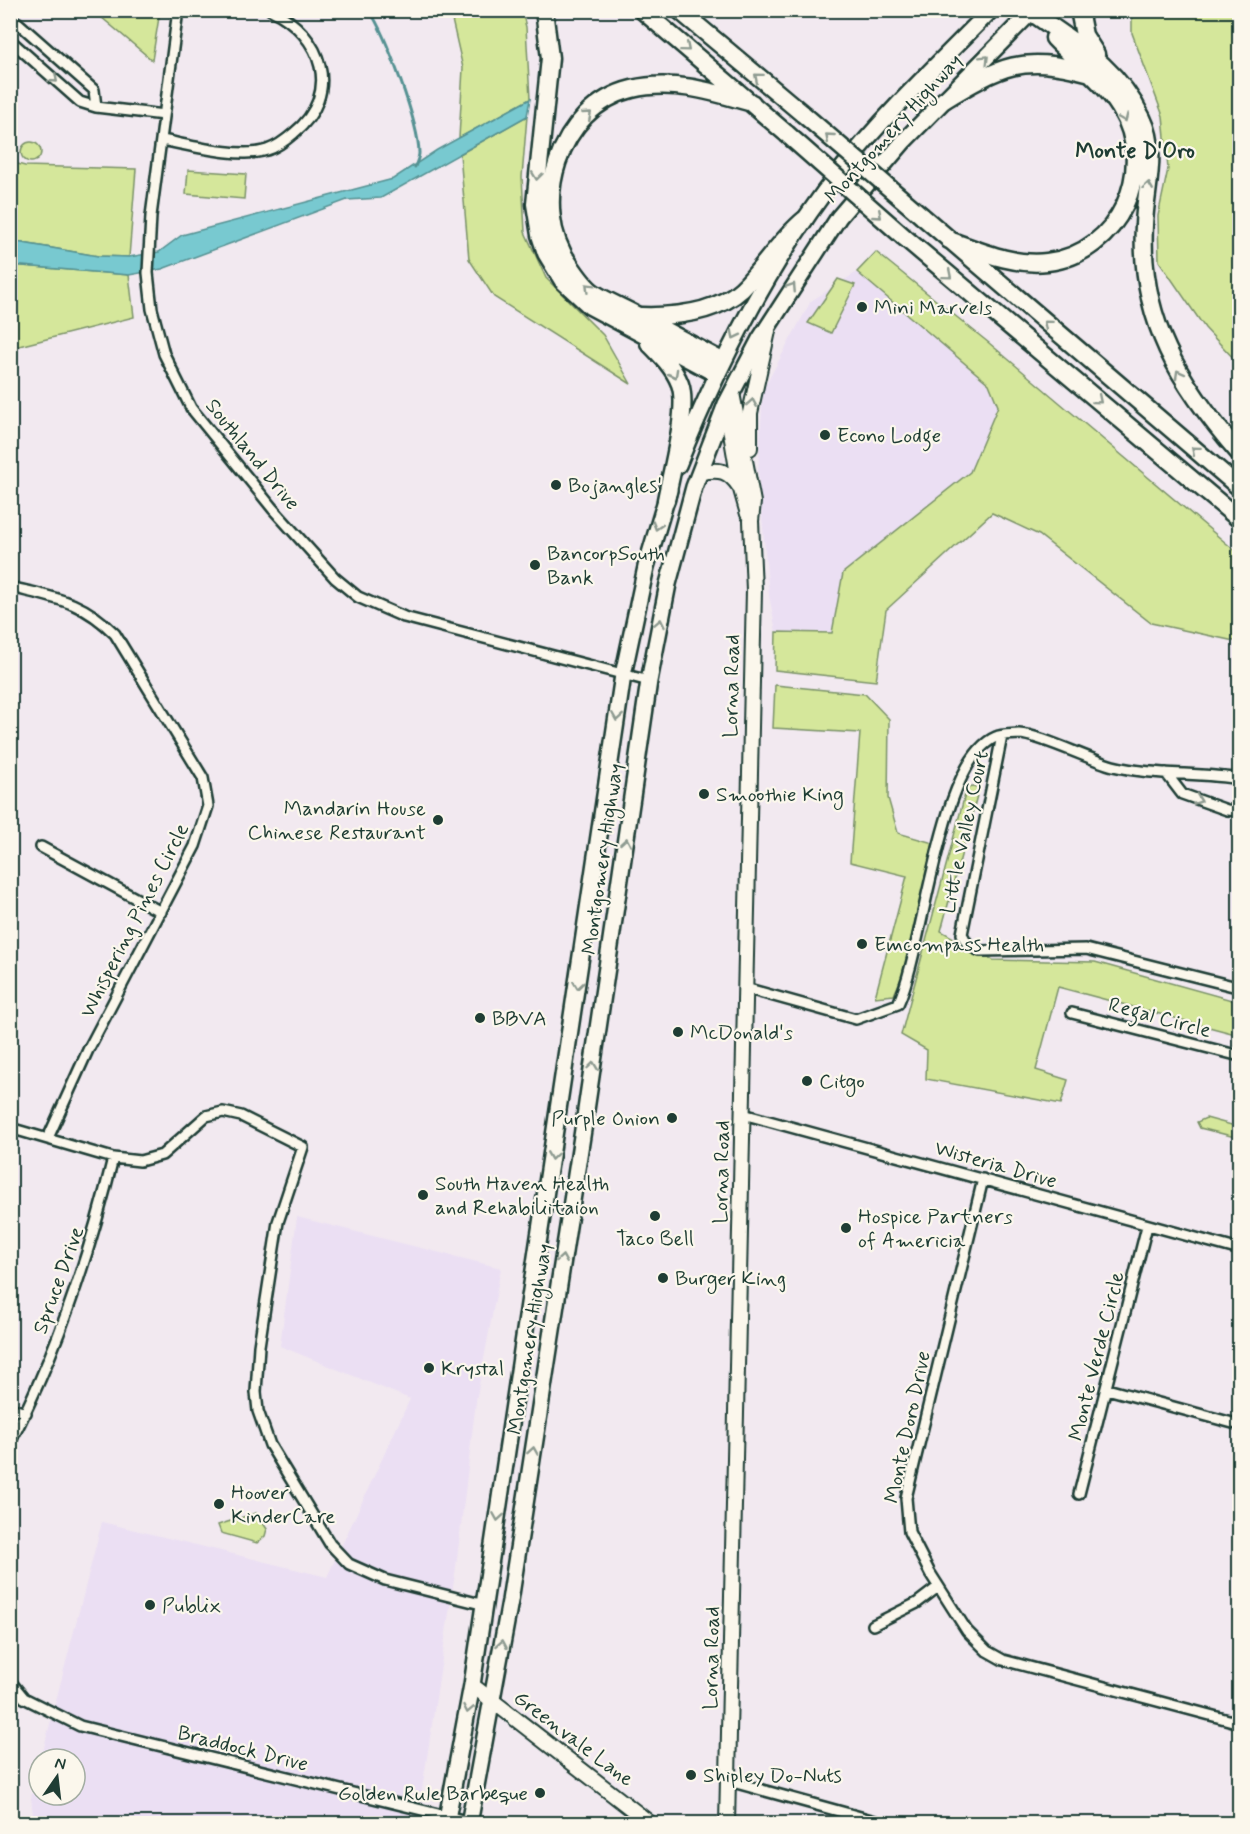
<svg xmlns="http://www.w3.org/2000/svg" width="1250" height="1834" font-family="Mynerve,sans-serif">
	<rect width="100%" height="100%" fill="#f2e9f0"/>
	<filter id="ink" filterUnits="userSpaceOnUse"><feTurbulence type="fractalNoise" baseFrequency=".0167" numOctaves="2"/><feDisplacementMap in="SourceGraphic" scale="12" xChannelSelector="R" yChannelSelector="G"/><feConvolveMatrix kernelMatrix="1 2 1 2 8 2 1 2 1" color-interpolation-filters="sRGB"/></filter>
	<g filter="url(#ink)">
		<!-- built -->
		<path fill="#ebdff3" d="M 857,272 L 989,384 L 998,406 L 970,472 L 843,573 L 832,633 L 776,632 L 769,595 L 758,472 L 763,390 L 811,301 Z
			M 297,1217 L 501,1268 L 476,1401 L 456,1567 L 417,1823 L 34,1823 L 31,1798 L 39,1768 L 39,1795 L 75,1795 L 75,1759 L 41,1759 L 102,1522 L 327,1577 L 410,1399 L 280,1346 Z"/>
		<!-- green -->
		<path fill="#d5e79b" stroke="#7a9268" stroke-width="1.5" d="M 94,11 L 160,11 L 152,60 Z
			M 450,11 L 522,11 L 526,27 L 530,99 L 459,138 L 463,68 Z
			M 1132,11 L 1239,11 L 1239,364 L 1205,328 L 1159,261 L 1158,216 L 1168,169 L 1163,116 L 1132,33 Z
			M 527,116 L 522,177 L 525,232 L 546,278 L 603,335 L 631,384 L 494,297 L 469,259 L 460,154 Z
			M21 152a10 10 0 1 1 20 0a10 10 0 1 1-20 0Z
			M 10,162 L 25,166 L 136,169 L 129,257 L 98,256 L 11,241 Z
			M 188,170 L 246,174 L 244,199 L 186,194 Z
			M 876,252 L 989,343 L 1239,554 L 1239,642 L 1151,623 L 1039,535 L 992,513 L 886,610 L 876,681 L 775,670 L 776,632 L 832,633 L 843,573 L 970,472 L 998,406 L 989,384 L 857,272 Z
			M 11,265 L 129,275 L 134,317 L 11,348 Z
			M 838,279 L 855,285 L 831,333 L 808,323 Z
			M 775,685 L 865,694 L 889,719 L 888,798 L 898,833 L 933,843 L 903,974 L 894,995 L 875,997 L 907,876 L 850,862 L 860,733 L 773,728 Z
			M 973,786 L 979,788 L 941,931 L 993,960 L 1095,962 L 1239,1002 L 1239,1035 L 1058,987 L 1036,1070 L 1068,1080 L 1061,1104 L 926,1079 L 927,1050 L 901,1035 L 967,787 Z
			M 1206,1118 L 1239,1127 L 1239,1138 L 1200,1128 L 1197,1122 Z
			M 256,1513 L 267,1529 L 265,1536 L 257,1543 L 221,1533 L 218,1525 Z"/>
		<!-- water -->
		<path fill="#78c9d0" stroke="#549192" stroke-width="1.5" d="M 530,99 L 527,116 L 381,198 L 347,200 L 162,269 L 129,275 L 11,265 L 11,241 L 98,256 L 129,257 L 159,252 L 182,235 L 393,179 L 437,150 Z"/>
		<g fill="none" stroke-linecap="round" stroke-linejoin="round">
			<!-- stream -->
			<path stroke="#549192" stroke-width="3" d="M 369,10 C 386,34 419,125 419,153 C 419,158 416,163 415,167"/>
			<defs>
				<path id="street" d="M 178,10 L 151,216 L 148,273 L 152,309 L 164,354 L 191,408 L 273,509 L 335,578 L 358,597 L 404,617 L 649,681
					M 10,22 L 17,22 L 94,90 L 96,107 L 80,102 L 10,40
					M 96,107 L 164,115
					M 161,140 C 189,145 241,159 267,150 C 277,147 286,140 294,133 C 342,94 323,35 271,10
					M 10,587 C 55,598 81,600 115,634 L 203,778 L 208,806 L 195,846 L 88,1050 L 48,1138
					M 1002,736 L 962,934 L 968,945 L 980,951 L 1086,949 L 1233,986 L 1240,986
					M 1166,773 L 1182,794 L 1227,810 L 1240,811
					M 41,847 L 161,912
					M 745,988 L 856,1019 L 898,1004 C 925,947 938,761 996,737 C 1002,734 1013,735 1019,734 C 1038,734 1090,760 1113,766 C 1154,776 1198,772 1240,779
					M 1072,1013 L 1240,1056
					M 743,1114 L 1240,1250
					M 10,1128 L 113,1158 L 140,1161 L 162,1155 L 206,1116 L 223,1112 L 241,1116 L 303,1147 L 278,1222 L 259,1346 L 256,1392 L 258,1411 L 270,1445 L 330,1544 L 349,1564 L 385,1580 L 485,1605
					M 983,1179 L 906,1498 L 909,1532 L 930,1573 L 967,1631 L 987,1651 L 1003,1660 L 1240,1723
					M 1107,1389 L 1240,1425
					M 10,1408 L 26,1413
					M 10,1443 C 57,1352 89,1257 113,1158
					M 1079,1494 L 1147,1226
					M 873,1625 L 917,1603 L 938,1587
					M 10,1681 L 24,1698 L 80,1726 L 479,1824
					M 729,1781 L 886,1824"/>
				<path id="secondary" d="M 726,404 L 740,486 L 748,514
					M 750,448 L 750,413 L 768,331
					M 701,472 C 720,469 728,470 739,486
					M 472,1685 L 651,1824
					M 727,1824 L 754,590 L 751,521 L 753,502 L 732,393"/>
				<path id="primary" d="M 678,465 C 720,360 771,259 841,170 C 886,113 940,62 991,10
					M 446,1824 L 472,1685 L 623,675 L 646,567 L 669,490
					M 469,1824 L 510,1601 L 585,1117 L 649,681 L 668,584 L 694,487 L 726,404 L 760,339 L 839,217 L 904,141 L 1033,10"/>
				<path id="highway" d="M 544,10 L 550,58 L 535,204 L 540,235 L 546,253 L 563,281 L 590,306 L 717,374
					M 642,10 L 787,134
					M 679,10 L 803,114
					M 1079,10 L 1084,35 L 1096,54
					M 1031,12 C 1076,44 1117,66 1142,118 C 1159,152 1145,189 1144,225 C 1139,320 1180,385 1240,454
					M 944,100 C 1000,67 1020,54 1087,72
					M 922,216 L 1240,488
					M 904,237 L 1240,520
					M 949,240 C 980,251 1013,266 1047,262 C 1119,254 1158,169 1120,108 C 1104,82 1075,60 1054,38
					M 641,316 C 675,317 716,313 742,289 C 764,267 780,240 804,220
					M 649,343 C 661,355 674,368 680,384 C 689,408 671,473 666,500
					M 722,361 C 694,346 666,331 638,316 C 624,308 608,302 594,293 C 585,287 576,274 570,265 C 528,207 558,107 632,89 C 673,79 713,92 752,103"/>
			</defs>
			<!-- street casing -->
			<use href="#street" stroke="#1f3d34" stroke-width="14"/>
			<!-- secondary casing -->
			<use href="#secondary" stroke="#1f3d34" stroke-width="18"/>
			<!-- primary casing -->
			<use href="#primary" stroke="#1f3d34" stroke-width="20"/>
			<!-- highway casing -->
			<use href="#highway" stroke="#1f3d34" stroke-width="21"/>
			<!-- street -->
			<use href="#street" stroke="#fbf7ec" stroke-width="9"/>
			<!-- secondary -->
			<use href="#secondary" stroke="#fbf7ec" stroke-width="14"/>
			<!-- primary -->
			<use href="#primary" stroke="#fbf7ec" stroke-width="15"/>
			<!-- highway -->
			<use href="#highway" stroke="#fbf7ec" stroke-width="16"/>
			<defs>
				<path id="highway-bridge" d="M 803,114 L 922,216
					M 787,134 L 904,237"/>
			</defs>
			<!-- highway-bridge casing -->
			<use href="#highway-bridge" stroke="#1f3d34" stroke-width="21" stroke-linecap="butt"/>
			<!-- highway-bridge -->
			<use href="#highway-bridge" stroke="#fbf7ec" stroke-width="16"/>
		</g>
		<!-- one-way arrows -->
		<defs><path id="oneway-chevron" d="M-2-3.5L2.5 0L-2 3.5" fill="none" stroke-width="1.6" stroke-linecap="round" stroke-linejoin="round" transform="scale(1.5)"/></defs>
		<g stroke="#8d9a90">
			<use href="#oneway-chevron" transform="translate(686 48) rotate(40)"/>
			<use href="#oneway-chevron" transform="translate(985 59) rotate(-45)"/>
			<use href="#oneway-chevron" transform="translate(758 77) rotate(-140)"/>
			<use href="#oneway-chevron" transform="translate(54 79) rotate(42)"/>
			<use href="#oneway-chevron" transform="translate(588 115) rotate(-41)"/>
			<use href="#oneway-chevron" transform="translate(1124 118) rotate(67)"/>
			<use href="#oneway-chevron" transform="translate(829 137) rotate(-139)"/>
			<use href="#oneway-chevron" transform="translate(537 176) rotate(97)"/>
			<use href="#oneway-chevron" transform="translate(1148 186) rotate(-82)"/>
			<use href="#oneway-chevron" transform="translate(878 215) rotate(41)"/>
			<use href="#oneway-chevron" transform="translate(948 275) rotate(40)"/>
			<use href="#oneway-chevron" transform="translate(589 287) rotate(-135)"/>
			<use href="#oneway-chevron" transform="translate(792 287) rotate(-57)"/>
			<use href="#oneway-chevron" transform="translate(1047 324) rotate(-140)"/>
			<use href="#oneway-chevron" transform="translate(735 335) rotate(117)"/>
			<use href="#oneway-chevron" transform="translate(674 374) rotate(61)"/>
			<use href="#oneway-chevron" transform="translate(1179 374) rotate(-119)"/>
			<use href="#oneway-chevron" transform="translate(1098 400) rotate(40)"/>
			<use href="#oneway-chevron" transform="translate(752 403) rotate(-81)"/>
			<use href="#oneway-chevron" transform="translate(1195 450) rotate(-140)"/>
			<use href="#oneway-chevron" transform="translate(657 526) rotate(107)"/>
			<use href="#oneway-chevron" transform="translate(660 623) rotate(-79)"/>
			<use href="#oneway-chevron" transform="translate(617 717) rotate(99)"/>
			<use href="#oneway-chevron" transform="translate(1198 800) rotate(20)"/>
			<use href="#oneway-chevron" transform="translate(626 842) rotate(-80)"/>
			<use href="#oneway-chevron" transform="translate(578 985) rotate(98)"/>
			<use href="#oneway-chevron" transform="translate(593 1066) rotate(-82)"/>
			<use href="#oneway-chevron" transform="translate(552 1156) rotate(98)"/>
			<use href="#oneway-chevron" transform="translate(562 1259) rotate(-81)"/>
			<use href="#oneway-chevron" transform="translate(533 1451) rotate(-81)"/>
			<use href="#oneway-chevron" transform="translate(498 1517) rotate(99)"/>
			<use href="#oneway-chevron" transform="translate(502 1644) rotate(-80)"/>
			<use href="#oneway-chevron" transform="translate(468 1709) rotate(101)"/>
		</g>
	</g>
	<!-- markers -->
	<g fill="#1f3d34" stroke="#fbf7ec" stroke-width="2">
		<circle cx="862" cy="307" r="6"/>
		<circle cx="825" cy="435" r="6"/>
		<circle cx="556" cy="485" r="6"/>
		<circle cx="535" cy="565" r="6"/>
		<circle cx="704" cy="794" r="6"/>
		<circle cx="438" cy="820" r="6"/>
		<circle cx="862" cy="944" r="6"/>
		<circle cx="480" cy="1018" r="6"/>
		<circle cx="678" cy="1032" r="6"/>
		<circle cx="807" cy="1081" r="6"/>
		<circle cx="672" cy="1118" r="6"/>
		<circle cx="423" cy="1195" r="6"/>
		<circle cx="655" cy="1216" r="6"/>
		<circle cx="846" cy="1228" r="6"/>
		<circle cx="663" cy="1278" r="6"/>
		<circle cx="429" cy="1368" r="6"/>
		<circle cx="219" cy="1504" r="6"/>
		<circle cx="150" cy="1605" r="6"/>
		<circle cx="691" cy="1775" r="6"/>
		<circle cx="540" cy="1793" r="6"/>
	</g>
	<g text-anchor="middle" stroke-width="4.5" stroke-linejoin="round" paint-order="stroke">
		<!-- street labels -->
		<g font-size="21" fill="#1f3d34" stroke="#fbf7ec">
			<text transform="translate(893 128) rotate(-48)" y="7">Montgomery Highway</text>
			<text transform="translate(253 454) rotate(51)" y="7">Southland Drive</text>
			<text transform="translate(731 686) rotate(-89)" y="7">Lorna Road</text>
			<text transform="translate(964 832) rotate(-78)" y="7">Little Valley Court</text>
			<text transform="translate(602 859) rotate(-82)" y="7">Montgomery Highway</text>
			<text transform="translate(134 920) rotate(-63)" y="7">Whispering Pines Circle</text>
			<text transform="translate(1160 1017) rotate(15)" y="7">Regal Circle</text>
			<text transform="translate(996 1164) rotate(16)" y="7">Wisteria Drive</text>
			<text transform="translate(721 1172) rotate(-89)" y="7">Lorna Road</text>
			<text transform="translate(58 1280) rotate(-70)" y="7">Spruce Drive</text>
			<text transform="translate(529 1339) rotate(-81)" y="7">Montgomery Highway</text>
			<text transform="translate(1096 1356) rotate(-76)" y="7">Monte Verde Circle</text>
			<text transform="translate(907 1427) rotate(-78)" y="7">Monte Doro Drive</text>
			<text transform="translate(711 1658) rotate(-89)" y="7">Lorna Road</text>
			<text transform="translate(574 1738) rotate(37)" y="7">Greenvale Lane</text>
			<text transform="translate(243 1748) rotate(14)" y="7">Braddock Drive</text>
		</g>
		<!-- poi labels -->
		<g font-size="21" fill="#1f3d34" stroke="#fbf7ec" text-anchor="start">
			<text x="874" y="314">Mini Marvels</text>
			<text x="837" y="442">Econo Lodge</text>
			<text x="568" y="492">Bojangles'</text>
			<text x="547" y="560">BancorpSouth<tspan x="547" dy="24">Bank</tspan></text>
			<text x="716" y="801">Smoothie King</text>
			<text x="426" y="815" text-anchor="end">Mandarin House<tspan x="426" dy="24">Chinese Restaurant</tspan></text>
			<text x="874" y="951">Emcompass Health</text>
			<text x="492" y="1025">BBVA</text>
			<text x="690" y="1039">McDonald's</text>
			<text x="819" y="1088">Citgo</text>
			<text x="660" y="1125" text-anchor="end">Purple Onion</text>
			<text x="435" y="1190">South Haven Health<tspan x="435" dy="24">and Rehabiliitaion</tspan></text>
			<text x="858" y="1223">Hospice Partners<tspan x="858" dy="24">of Americia</tspan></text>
			<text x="655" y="1245" text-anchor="middle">Taco Bell</text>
			<text x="675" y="1285">Burger King</text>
			<text x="441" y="1375">Krystal</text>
			<text x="231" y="1499">Hoover<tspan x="231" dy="24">KinderCare</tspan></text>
			<text x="162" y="1612">Publix</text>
			<text x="703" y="1782">Shipley Do-Nuts</text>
			<text x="528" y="1800" text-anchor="end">Golden Rule Barbeque</text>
		</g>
		<!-- neighbourhood labels -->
		<g font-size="22" font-weight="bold" fill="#1f3d34" stroke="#fbf7ec">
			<text x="1135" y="158">Monte D'Oro</text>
		</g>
	</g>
	<!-- margin -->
	<rect width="1250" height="1834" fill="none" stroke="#fbf7ec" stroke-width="36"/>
	<rect x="18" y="18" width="1214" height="1798" fill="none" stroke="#1f3d34" stroke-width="2" filter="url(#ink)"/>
	<!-- north arrow -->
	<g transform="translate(57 1777) rotate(14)"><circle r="28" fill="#fbf7ec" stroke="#a3ada2" stroke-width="1.5"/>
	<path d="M0-4.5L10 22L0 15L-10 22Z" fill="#1f3d34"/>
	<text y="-9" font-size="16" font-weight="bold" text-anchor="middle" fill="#1f3d34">N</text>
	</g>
</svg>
